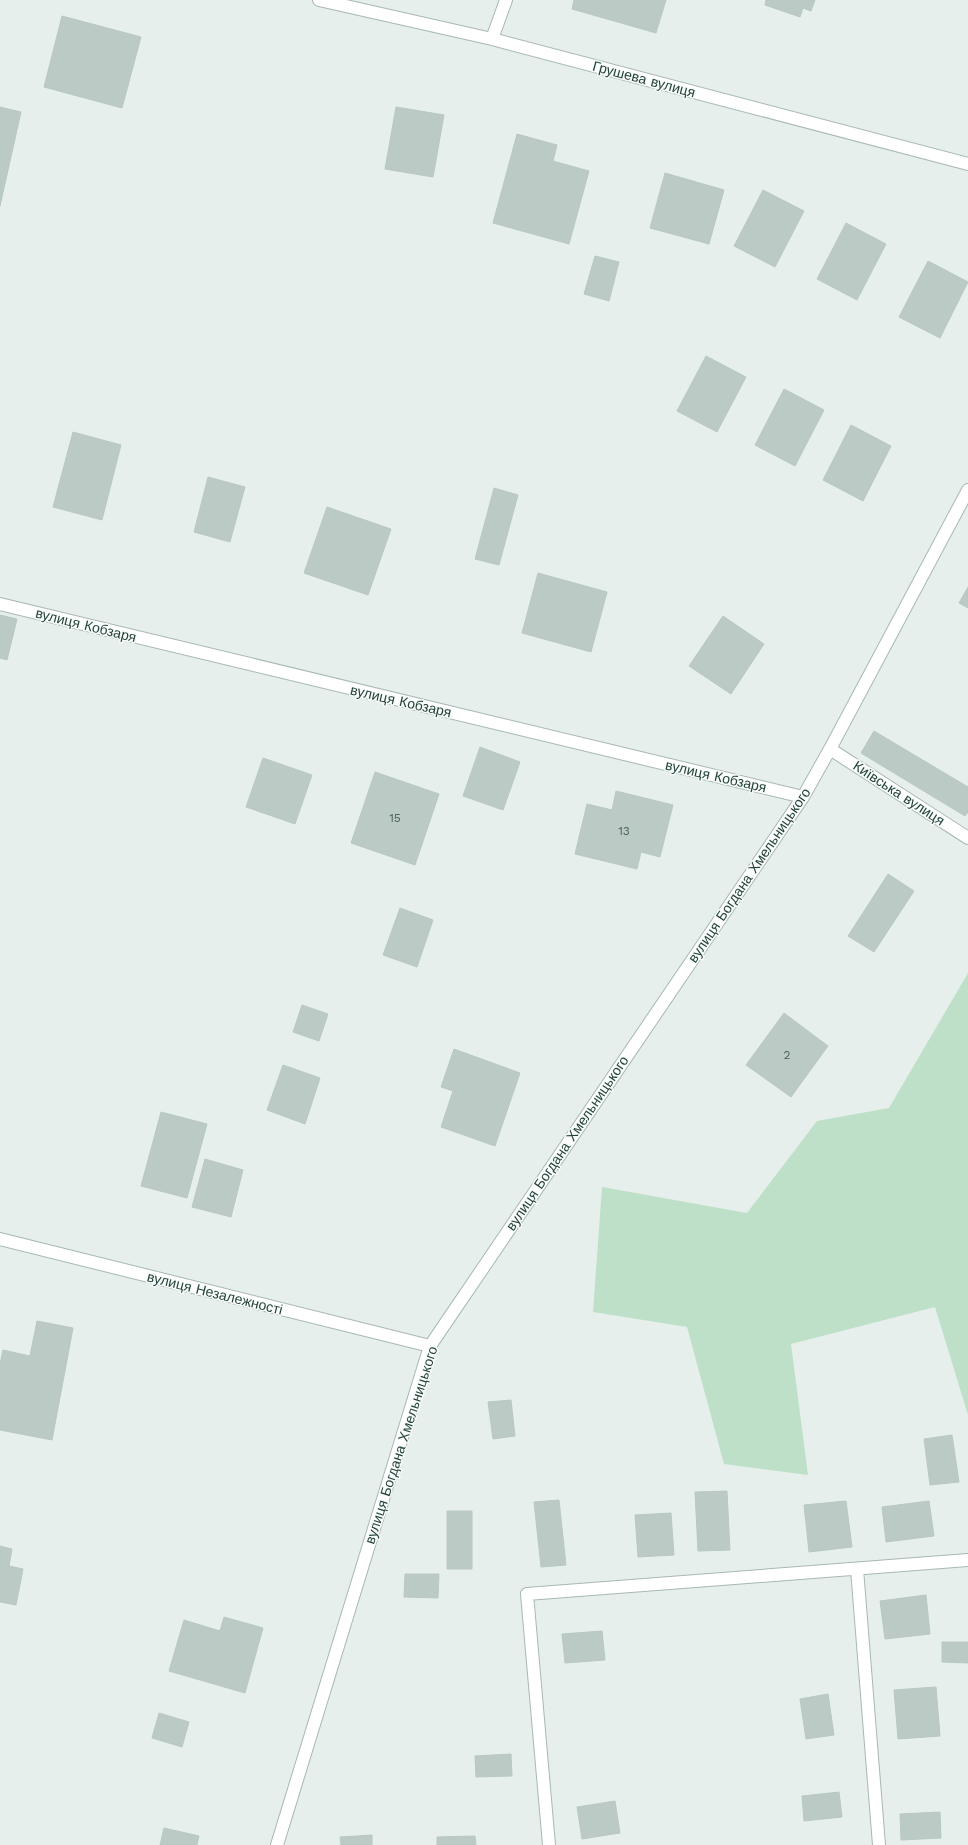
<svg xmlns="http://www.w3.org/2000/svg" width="968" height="1845" font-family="'Work Sans',sans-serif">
	<rect width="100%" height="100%" fill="#e6efeb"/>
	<!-- green -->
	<path fill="#bfe0c8" d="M 968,973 L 968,1415 L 935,1307 L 791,1344 L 808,1475 L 724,1464 L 687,1327 L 593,1312 L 602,1187 L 747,1213 L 817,1121 L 889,1108 Z"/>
	<!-- building -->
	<path fill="#bbcac4" stroke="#b8c9c2" d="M 574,0 L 666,0 L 656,33 L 572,9 Z
		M 766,0 L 815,0 L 811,11 L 803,8 L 800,17 L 765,5 Z
		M 62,16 L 141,37 L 122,108 L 44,87 Z
		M 0,107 L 21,112 L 0,206 Z
		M 396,107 L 444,115 L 433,177 L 385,169 Z
		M 517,134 L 557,145 L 553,161 L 589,171 L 569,244 L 493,223 Z
		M 665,173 L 724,190 L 709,244 L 650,228 Z
		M 763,190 L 804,211 L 775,267 L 734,246 Z
		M 846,223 L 886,244 L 857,300 L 817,279 Z
		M 595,256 L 619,262 L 609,301 L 584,294 Z
		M 928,261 L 968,282 L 940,338 L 899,317 Z
		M 706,356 L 746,377 L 717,432 L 677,411 Z
		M 784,389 L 824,410 L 795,466 L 755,445 Z
		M 851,425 L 891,446 L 863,501 L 823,480 Z
		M 73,432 L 121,445 L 102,520 L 53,507 Z
		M 208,477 L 245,487 L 230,542 L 194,532 Z
		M 494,488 L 518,495 L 499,565 L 475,559 Z
		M 327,507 L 391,529 L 368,595 L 304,573 Z
		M 538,573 L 607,592 L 591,652 L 522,633 Z
		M 968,587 L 968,608 L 959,603 Z
		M 0,615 L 17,619 L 7,660 L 0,658 Z
		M 723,616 L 764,644 L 731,694 L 689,666 Z
		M 874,731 L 968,787 L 968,812 L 965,816 L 861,753 Z
		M 480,747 L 520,762 L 503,810 L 463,796 Z
		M 263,758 L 312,775 L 295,824 L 246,807 Z
		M 375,772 L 439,794 L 415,865 L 351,843 Z
		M 616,791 L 673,805 L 660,857 L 641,852 L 637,869 L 575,854 L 587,804 L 612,810 Z
		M 888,874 L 914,891 L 874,952 L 848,936 Z
		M 400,908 L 433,920 L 417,967 L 383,955 Z
		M 302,1005 L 328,1014 L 319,1041 L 293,1032 Z
		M 784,1013 L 828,1046 L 791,1097 L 746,1065 Z
		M 454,1049 L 520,1073 L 495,1146 L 441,1127 L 453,1091 L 441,1087 Z
		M 283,1065 L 320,1078 L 305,1124 L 267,1110 Z
		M 161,1112 L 207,1124 L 187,1198 L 141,1186 Z
		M 205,1159 L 243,1170 L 231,1217 L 192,1207 Z
		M 37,1321 L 73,1328 L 52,1440 L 0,1430 L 0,1364 L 3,1350 L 30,1356 Z
		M 511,1400 L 515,1436 L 493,1439 L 488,1402 Z
		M 952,1435 L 959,1482 L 930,1485 L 924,1439 Z
		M 727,1491 L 730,1550 L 698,1551 L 695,1492 Z
		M 559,1500 L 566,1565 L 541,1567 L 534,1502 Z
		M 846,1501 L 852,1547 L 809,1552 L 804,1505 Z
		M 929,1501 L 934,1536 L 886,1542 L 882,1507 Z
		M 447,1511 L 472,1511 L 472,1569 L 447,1569 Z
		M 671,1513 L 674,1555 L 638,1557 L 635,1515 Z
		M 0,1546 L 12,1549 L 9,1566 L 23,1569 L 16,1605 L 0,1602 Z
		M 405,1574 L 439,1574 L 438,1598 L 404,1597 Z
		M 926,1595 L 930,1634 L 885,1639 L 880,1601 Z
		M 224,1617 L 263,1628 L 245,1693 L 169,1671 L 184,1620 L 220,1631 Z
		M 602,1631 L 605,1660 L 565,1663 L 562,1634 Z
		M 942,1642 L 968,1642 L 968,1663 L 942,1662 Z
		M 936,1687 L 940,1736 L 898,1739 L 894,1690 Z
		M 828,1694 L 834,1735 L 806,1739 L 800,1699 Z
		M 159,1713 L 189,1722 L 182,1747 L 152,1738 Z
		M 511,1754 L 512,1776 L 476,1777 L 475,1756 Z
		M 839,1792 L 842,1817 L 804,1821 L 802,1796 Z
		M 615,1801 L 620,1833 L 582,1839 L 577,1807 Z
		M 940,1812 L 941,1838 L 901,1840 L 900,1814 Z
		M 164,1828 L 199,1836 L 197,1845 L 160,1845 Z
		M 372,1835 L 372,1845 L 341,1845 L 340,1837 Z
		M 475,1836 L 476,1845 L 437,1845 L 437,1837 Z"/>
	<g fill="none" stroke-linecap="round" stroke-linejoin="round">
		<defs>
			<path id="minor" d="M 319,0 L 492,39 L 968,164
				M 492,39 L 506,0
				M 0,604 L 803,797
				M 830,749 L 968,838
				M 0,1239 L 430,1346
				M 857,1569 L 879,1845
				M 277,1845 L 430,1346 L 803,797 L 830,749 L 968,490
				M 549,1845 L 527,1594 L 968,1560"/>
		</defs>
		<!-- minor casing -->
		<use href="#minor" stroke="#a8b8b2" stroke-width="14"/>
		<!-- minor -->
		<use href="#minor" stroke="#fff" stroke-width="12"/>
	</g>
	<g text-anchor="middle" stroke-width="3" stroke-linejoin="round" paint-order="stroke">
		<!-- number labels -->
		<g font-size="12" fill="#4a645c">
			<text x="395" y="822">15</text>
			<text x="624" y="835">13</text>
			<text x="787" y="1059">2</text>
		</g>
		<!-- street labels -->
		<g font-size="14" fill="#24423a" stroke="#f7fbf9">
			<text transform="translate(644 79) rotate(15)" y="5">Грушева вулиця</text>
			<text transform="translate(86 625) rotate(14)" y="5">вулиця Кобзаря</text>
			<text transform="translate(401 701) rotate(13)" y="5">вулиця Кобзаря</text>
			<text transform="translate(716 776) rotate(13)" y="5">вулиця Кобзаря</text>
			<text transform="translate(899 793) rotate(33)" y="5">Київська вулиця</text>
			<text transform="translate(749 875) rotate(-56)" y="5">вулиця Богдана Хмельницького</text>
			<text transform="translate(567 1143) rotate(-56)" y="5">вулиця Богдана Хмельницького</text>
			<text transform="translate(215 1293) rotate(14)" y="5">вулиця Незалежності</text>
			<text transform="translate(401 1445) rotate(-72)" y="5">вулиця Богдана Хмельницького</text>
		</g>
	</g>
</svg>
